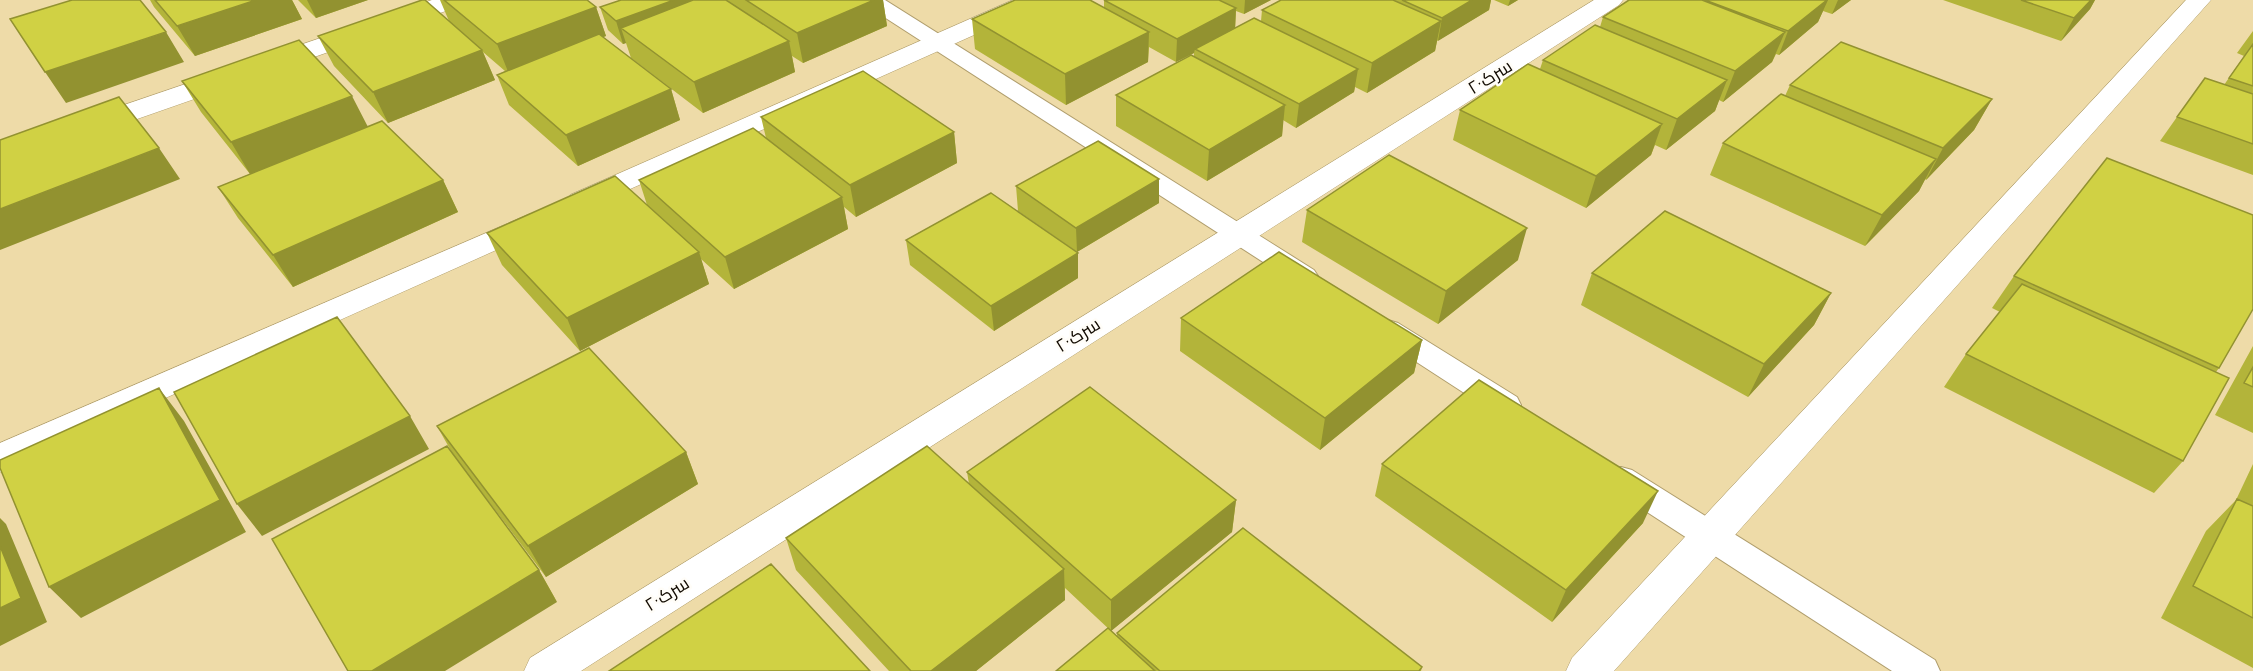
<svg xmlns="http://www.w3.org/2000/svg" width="2253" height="671" font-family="'Alegreya Sans',Cairo,sans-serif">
	<rect width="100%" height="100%" fill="#eedba8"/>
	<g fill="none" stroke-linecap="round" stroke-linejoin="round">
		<defs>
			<path id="service" d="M 861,0 L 885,0 L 1314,270 L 1318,276 L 1314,282 L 1304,285 L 1294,282 L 864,4 Z
				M 1388,320 L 1398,323 L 1517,397 L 1521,405 L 1517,413 L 1506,416 L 1495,413 L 1378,337 L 1374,330 L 1378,323 Z
				M 1621,467 L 1632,470 L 1935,660 L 1940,671 L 1892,671 L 1610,488 L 1605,479 L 1610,470 Z"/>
			<path id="minor" d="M 432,0 L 467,0 L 463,5 L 100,132 L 90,134 L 80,132 L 76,126 L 80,120 Z
				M 1013,0 L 1045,0 L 1041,5 L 590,207 L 580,210 L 570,207 L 565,201 L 570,195 Z
				M 1594,0 L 1623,0 L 1619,5 L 581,671 L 524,671 L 530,658 Z
				M 2186,0 L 2211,0 L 1614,671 L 1566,671 L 1572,658 Z
				M 530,214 L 541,216 L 545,223 L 541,230 L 0,472 L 0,443 Z"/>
		</defs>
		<!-- service casing -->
		<use href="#service" stroke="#b09e6d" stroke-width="2"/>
		<!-- minor casing -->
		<use href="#minor" stroke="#b09e6d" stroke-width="1"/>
		<!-- service -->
		<use href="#service" fill="#fff" fill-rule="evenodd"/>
		<!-- minor -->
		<use href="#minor" fill="#fff" fill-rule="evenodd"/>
	</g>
	<!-- wall -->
	<path fill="#b3b43a" d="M 150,0 L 292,0 L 302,19 L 195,56 L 154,7 Z
		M 298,0 L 368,0 L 316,18 Z
		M 440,0 L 587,0 L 596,7 L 606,36 L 603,37 L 671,89 L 680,120 L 578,166 L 509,105 L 497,75 L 505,71 L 483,52 L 495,80 L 388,123 L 334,66 L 318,36 L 449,21 Z
		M 621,0 L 883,0 L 887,26 L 803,63 L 792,56 L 795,72 L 703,113 L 631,58 L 626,43 L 623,44 L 608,30 L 600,7 Z
		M 1104,0 L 1271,0 L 1244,14 L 1236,11 L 1235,28 L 1261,21 L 1262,10 L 1281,0 L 1491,0 L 1489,10 L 1437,41 L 1435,51 L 1367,93 L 1355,87 L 1354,92 L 1296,128 L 1283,120 L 1282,136 L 1207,181 L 1116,126 L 1116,95 L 1194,57 L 1194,53 L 1176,62 L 1149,47 L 1148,62 L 1066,105 L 975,49 L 972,19 L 1104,8 Z
		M 1494,0 L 1518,0 L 1508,6 Z
		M 1629,0 L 1851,0 L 1832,14 L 1823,11 L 1818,22 L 1779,55 L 1776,54 L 1772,62 L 1723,102 L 1719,100 L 1715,111 L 1666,150 L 1655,145 L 1651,155 L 1586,208 L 1453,140 L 1460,110 L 1540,69 L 1543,60 L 1600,27 L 1603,17 Z
		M 1943,0 L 2095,0 L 2090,9 L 2061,41 Z
		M 2253,31 L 2253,175 L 2160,141 L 2177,117 L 2224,85 L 2244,56 L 2237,53 Z
		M 182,81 L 368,126 L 443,180 L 458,212 L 293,287 L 238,218 L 218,187 L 250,174 L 201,112 Z
		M 1790,85 L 1992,99 L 1974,130 L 1926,180 L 1925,179 L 1919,191 L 1865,246 L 1710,175 L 1723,143 L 1785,96 Z
		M 761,117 L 954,132 L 957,163 L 856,217 L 844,207 L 848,229 L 734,289 L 701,259 L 709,284 L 580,351 L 502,265 L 487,233 L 647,205 L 639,180 L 766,138 Z
		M 1016,186 L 1159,203 L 1077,252 L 1018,211 Z
		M 1307,210 L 1518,260 L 1438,324 L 1302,242 Z
		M 906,240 L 1078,278 L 994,331 L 910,265 Z
		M 1592,273 L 1831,293 L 1814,325 L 1748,397 L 1581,305 Z
		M 2014,276 L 2219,368 L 2216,372 L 2183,461 L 2154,493 L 1944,387 L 1966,354 L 2000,312 L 1992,308 Z
		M 1181,318 L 1422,340 L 1414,373 L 1320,450 L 1180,351 Z
		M 2253,346 L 2253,433 L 2215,415 Z
		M 437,426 L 686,452 L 698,484 L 546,577 L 467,473 L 539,570 L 557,602 L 455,458 Z
		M 1382,464 L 1643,523 L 1552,622 L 1375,496 Z
		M 2253,464 L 2253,668 L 2161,618 L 2206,531 L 2236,500 Z
		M 967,472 L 1236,500 L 1232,532 L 1111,631 L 1065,588 L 1065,600 L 976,671 L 889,671 L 796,570 L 786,538 L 969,484 Z
		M 1117,633 L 1422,667 L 1421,671 L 1056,671 L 1117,636 Z"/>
	<!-- shaded-wall -->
	<path fill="#929230" d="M 256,0 L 292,0 L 302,19 L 195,56 L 177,26 Z
		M 307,0 L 368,0 L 316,18 Z
		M 674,0 L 710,0 L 621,28 L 626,43 L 623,44 L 616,21 Z
		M 874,0 L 883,0 L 887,26 L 803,63 L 797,33 Z
		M 1245,0 L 1271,0 L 1244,14 Z
		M 1472,0 L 1491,0 L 1489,10 L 1438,41 L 1442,18 Z
		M 1510,0 L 1518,0 L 1508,6 Z
		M 1827,0 L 1828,0 L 1818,22 L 1779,55 L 1788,31 Z
		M 1838,0 L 1851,0 L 1832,14 Z
		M 2091,0 L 2095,0 L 2090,9 L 2061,41 L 2074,18 Z
		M 596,7 L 606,36 L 509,74 L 497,44 Z
		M 1236,8 L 1235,31 L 1195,49 L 1194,53 L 1176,62 L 1177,39 Z
		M 1441,21 L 1435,51 L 1367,93 L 1372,63 Z
		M 166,32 L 184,62 L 66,103 L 45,72 Z
		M 1149,32 L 1148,62 L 1066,105 L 1065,74 Z
		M 1785,32 L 1772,62 L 1723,102 L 1735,71 Z
		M 789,41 L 795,72 L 703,113 L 694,82 Z
		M 482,50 L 495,80 L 388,123 L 373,92 Z
		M 1358,69 L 1354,92 L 1296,128 L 1299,104 Z
		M 1727,80 L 1715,111 L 1666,150 L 1677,119 Z
		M 671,89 L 680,120 L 578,166 L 566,135 Z
		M 352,96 L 368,127 L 250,174 L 231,142 Z
		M 1992,99 L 1974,130 L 1926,180 L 1943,148 Z
		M 1285,105 L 1282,136 L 1207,181 L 1209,150 Z
		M 1662,124 L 1651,155 L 1586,208 L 1596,176 Z
		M 954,132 L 957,163 L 856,217 L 850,185 Z
		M 159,148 L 180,179 L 0,250 L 0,209 Z
		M 1936,159 L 1919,191 L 1865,246 L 1882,215 Z
		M 1159,179 L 1159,203 L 1077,252 L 1076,228 Z
		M 443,180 L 458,212 L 293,287 L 273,255 Z
		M 842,197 L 848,229 L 734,289 L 725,257 Z
		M 1527,228 L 1518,260 L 1438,324 L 1446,291 Z
		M 699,252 L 709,284 L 580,351 L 567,318 Z
		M 1078,253 L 1078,278 L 994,331 L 991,306 Z
		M 1831,293 L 1814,325 L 1748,397 L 1764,364 Z
		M 1422,340 L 1414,373 L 1320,450 L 1325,418 Z
		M 159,388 L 184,421 L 246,532 L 81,618 L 49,587 Z
		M 410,416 L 429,449 L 262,536 L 237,504 Z
		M 686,452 L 698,484 L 546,577 L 528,546 Z
		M 1658,491 L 1643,523 L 1552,622 L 1566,590 Z
		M 1236,500 L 1232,532 L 1111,631 L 1111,600 Z
		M 0,518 L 6,524 L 47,622 L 0,646 Z
		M 1064,569 L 1065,600 L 976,671 L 931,671 Z
		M 539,570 L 557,602 L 445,671 L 372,671 Z"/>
	<!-- building -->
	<path fill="#d0d144" stroke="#929230" stroke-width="1.5" d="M 72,0 L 140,0 L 166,32 L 45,72 L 10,19 Z
		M 155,0 L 256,0 L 177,26 Z
		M 422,0 L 425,0 L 482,50 L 373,92 L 318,36 Z
		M 444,0 L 587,0 L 596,7 L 497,44 Z
		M 621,0 L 674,0 L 616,21 L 600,7 Z
		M 693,0 L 726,0 L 789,41 L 694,82 L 621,28 Z
		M 746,0 L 874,0 L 797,33 Z
		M 1015,0 L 1090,0 L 1149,32 L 1065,74 L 972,19 Z
		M 1104,0 L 1219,0 L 1236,8 L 1177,39 Z
		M 1281,0 L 1393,0 L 1441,21 L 1372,63 L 1262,10 Z
		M 1402,0 L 1472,0 L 1442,18 Z
		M 1629,0 L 1702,0 L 1785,32 L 1735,71 L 1603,17 Z
		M 1705,0 L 1827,0 L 1788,31 Z
		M 2021,0 L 2091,0 L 2074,18 Z
		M 1254,18 L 1358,69 L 1299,104 L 1195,49 Z
		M 1595,25 L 1727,80 L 1677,119 L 1543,60 Z
		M 599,34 L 671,89 L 566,135 L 497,75 Z
		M 299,40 L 352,96 L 231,142 L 182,81 Z
		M 1841,42 L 1992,99 L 1943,148 L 1790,85 Z
		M 2253,44 L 2253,86 L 2229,78 Z
		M 1191,55 L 1285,105 L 1209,150 L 1116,95 Z
		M 1528,64 L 1662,124 L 1596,176 L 1460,110 Z
		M 863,71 L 954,132 L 850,185 L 761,117 Z
		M 2205,78 L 2253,94 L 2253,144 L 2177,117 Z
		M 1781,94 L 1936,159 L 1882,215 L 1723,143 Z
		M 119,97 L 159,148 L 0,209 L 0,140 Z
		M 382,121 L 443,180 L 273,255 L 218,187 Z
		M 753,128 L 842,197 L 725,257 L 639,180 Z
		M 1098,141 L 1159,179 L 1076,228 L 1016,186 Z
		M 1389,155 L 1527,228 L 1446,291 L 1307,210 Z
		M 2107,158 L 2253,215 L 2253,309 L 2219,368 L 2014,276 Z
		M 615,176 L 699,252 L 567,318 L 487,233 Z
		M 991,193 L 1078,253 L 991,306 L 906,240 Z
		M 1665,211 L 1831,293 L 1764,364 L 1592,273 Z
		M 1279,252 L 1422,340 L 1325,418 L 1181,318 Z
		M 2022,284 L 2229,378 L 2183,461 L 1966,354 Z
		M 337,317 L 410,416 L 237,504 L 174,392 Z
		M 589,348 L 686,452 L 528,546 L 437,426 Z
		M 2253,367 L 2253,387 L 2244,383 Z
		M 1479,380 L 1658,491 L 1566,590 L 1382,464 Z
		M 1090,387 L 1236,500 L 1111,600 L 967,472 Z
		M 159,388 L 220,500 L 49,587 L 0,468 L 0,460 Z
		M 447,446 L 539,570 L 372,671 L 348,671 L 272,539 Z
		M 927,446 L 1064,569 L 931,671 L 911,671 L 786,538 Z
		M 2237,499 L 2253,506 L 2253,618 L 2193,586 Z
		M 1243,528 L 1422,667 L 1419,671 L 1160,671 L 1117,633 Z
		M 0,546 L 21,598 L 0,608 Z
		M 771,564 L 870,671 L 609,671 Z
		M 1108,628 L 1155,671 L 1056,671 Z"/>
	<g text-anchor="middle" stroke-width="5" stroke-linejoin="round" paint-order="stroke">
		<!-- street labels -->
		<g font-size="18" fill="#110a00" stroke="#fffdf8">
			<text transform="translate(1490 77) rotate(-32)" y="6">سرک۲۰</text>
			<text transform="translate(1078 335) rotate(-32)" y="6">سرک۲۰</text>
			<text transform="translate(667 594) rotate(-32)" y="6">سرک۲۰</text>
		</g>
	</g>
</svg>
